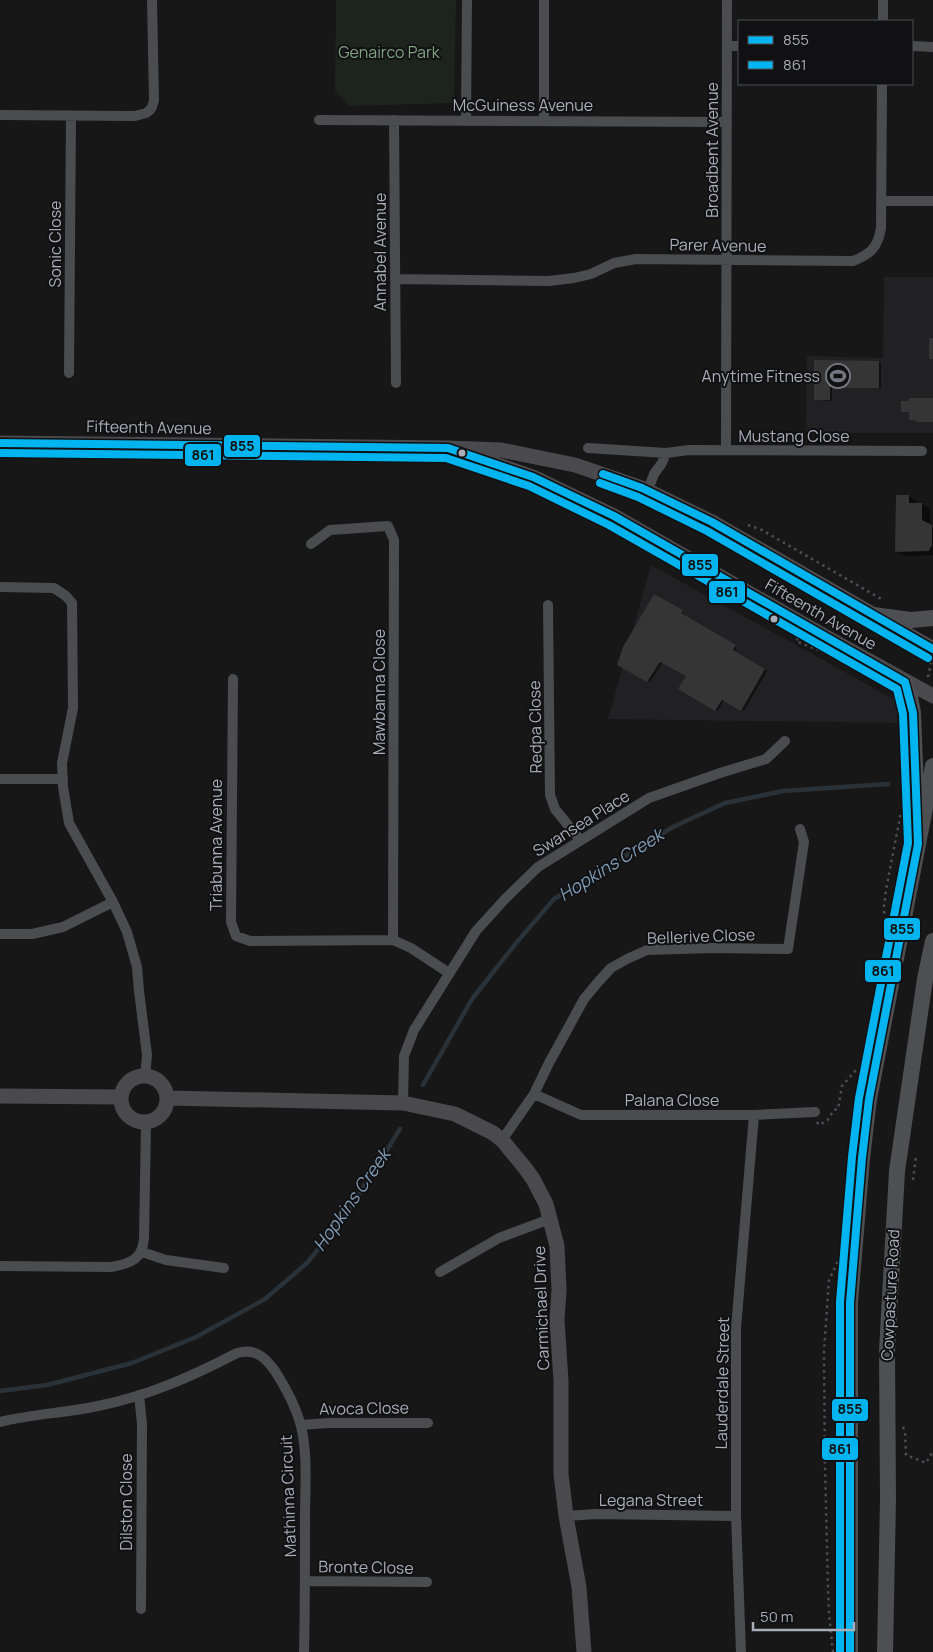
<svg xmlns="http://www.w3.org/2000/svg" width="933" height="1652" font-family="Manrope,sans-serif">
	<rect width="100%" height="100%" fill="#171717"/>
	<!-- built -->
	<path fill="#212123" d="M 884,277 L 933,277 L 933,433 L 806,433 L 807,356 L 883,358 Z
		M 651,565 L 897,701 L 898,723 L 608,719 Z"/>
	<!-- green -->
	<path fill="#1d241e" d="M 336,0 L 456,0 L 454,103 L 350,106 L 335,91 Z"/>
	<!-- shadow -->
	<path fill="#0007" d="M 815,362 L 879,362 L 881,363 L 881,388 L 841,388 L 839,387 L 839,383 L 832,383 L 832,401 L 817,400 L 815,399 Z
		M 897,496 L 909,496 L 917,501 L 917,504 L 922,504 L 930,508 L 930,525 L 933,527 L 933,555 L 904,556 L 896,552 Z
		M 655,595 L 684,613 L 683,615 L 737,647 L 734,653 L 767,671 L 744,711 L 724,700 L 718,711 L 680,689 L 687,675 L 663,662 L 650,682 L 619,665 Z"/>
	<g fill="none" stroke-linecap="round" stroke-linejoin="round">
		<!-- stream -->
		<path stroke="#2a3239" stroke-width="4.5" d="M 423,1085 L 472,999 L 517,942 L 554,899 L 673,827 L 725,803 L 783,791 L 888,784
			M 0,1391 L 47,1385 L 132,1363 L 196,1337 L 265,1299 L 307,1263 L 345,1216 L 400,1129"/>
	</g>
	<!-- building -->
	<path fill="#353536" d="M 929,338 L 933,338 L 933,359 L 929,359 Z
		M 814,360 L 879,361 L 879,388 L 838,388 L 837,383 L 830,383 L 830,400 L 814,400 Z
		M 909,398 L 933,398 L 933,422 L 916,422 L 916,420 L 909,420 L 909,412 L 901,412 L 901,401 L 909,401 Z
		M 896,495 L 909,495 L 909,503 L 922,503 L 922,520 L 932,525 L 932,545 L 929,551 L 895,552 Z
		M 654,594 L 683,610 L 681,613 L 736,645 L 733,650 L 765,669 L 741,711 L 722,700 L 715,711 L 678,689 L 686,676 L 660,662 L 647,682 L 617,665 L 623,647 Z"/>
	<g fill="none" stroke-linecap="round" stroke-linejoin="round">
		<!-- path -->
		<path stroke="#4d4e52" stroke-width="2.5" stroke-dasharray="2.5 4" stroke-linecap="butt" d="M 748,525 L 762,530 L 883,600
			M 798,638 L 796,641 L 818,650
			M 928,677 L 931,663
			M 885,933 L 884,906 L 886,890 L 901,812
			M 817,1122 L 819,1125 L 827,1121 L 834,1110 L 838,1109 L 842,1086 L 856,1070 L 860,1069
			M 913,1180 L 916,1156
			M 903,1427 L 905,1433 L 906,1455 L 926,1463 L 933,1451
			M 833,1652 L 829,1614 L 828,1588 L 825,1467 L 824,1351 L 829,1280 L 838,1261"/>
		<!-- street -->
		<path stroke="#4b4c50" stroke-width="10" d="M 883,21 L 883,0
			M 727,46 L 739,46
			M 912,46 L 933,47
			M 0,115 L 135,116 L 146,113 L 150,110 L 152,107 L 154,100 L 152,0
			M 319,120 L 727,122
			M 394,120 L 396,383
			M 466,120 L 467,0
			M 544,120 L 544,0
			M 881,201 L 933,201
			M 395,279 L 549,281 L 574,278 L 591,274 L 614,263 L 636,259 L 853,261 C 871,254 878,247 881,228 L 882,84
			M 69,373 L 71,116
			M 588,448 L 666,453 L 689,450 L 922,451
			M 726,450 L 727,0
			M 648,490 L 654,474 L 662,463 L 666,453
			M 311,544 L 330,530 L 388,526 L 394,540 L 393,940
			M 0,587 L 54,588 L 66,596 L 72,603 L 73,708 L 62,763 L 63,787 L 69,823 L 113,902 L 127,932 L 137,967 L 139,991 L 147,1055 L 145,1076
			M 548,605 L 550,795 L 555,809 L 580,840
			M 233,679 L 231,922 L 236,936 L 250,941 L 393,940 L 411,948 L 449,973
			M 0,779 L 63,779
			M 0,934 L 32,934 L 63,927 L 113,902
			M 534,1094 L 581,1115 L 754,1115 L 815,1112
			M 403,1103 L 404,1056 L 414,1030 L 476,931 L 505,899 L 538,867 L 649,798 L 720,773 L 766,759 L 785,741
			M 502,1140 L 534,1094 L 549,1063 L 584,999 L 599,981 L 611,968 L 627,959 L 647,950 L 712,948 L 788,949 L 804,842 L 800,829
			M 142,1252 L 166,1260 L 224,1268
			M 0,1266 L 111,1267 C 130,1264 143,1259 144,1238 L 146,1122
			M 440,1272 L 499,1238 L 550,1219
			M 139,1395 L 142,1424 L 141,1609
			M 0,1422 C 32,1414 66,1413 98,1406 C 148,1396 193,1376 237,1353 C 255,1348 265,1357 275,1371 C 286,1388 296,1407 301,1426 C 308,1456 305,1488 305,1518 C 305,1563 305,1607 304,1652
			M 301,1425 L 328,1423 L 428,1423
			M 566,1516 L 596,1514 L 736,1516
			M 305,1581 L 427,1582
			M 741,1652 L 736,1516 L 736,1328 L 754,1115"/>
		<!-- secondary -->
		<path stroke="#4a4a4e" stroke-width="15" d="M 0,443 L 448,448 L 501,450 L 575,465 L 642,488 L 712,522 L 933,649
			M 466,454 L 533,477 L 614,516 L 826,637 L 933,696
			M121 1099a23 23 0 1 1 46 0a23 23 0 1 1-46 0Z
			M 0,1096 L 120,1097
			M 167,1098 L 403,1103 L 455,1114 L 493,1133 L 502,1140 L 525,1168 L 533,1179 L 546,1204 L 557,1246 L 559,1290 L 557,1320 L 561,1381 L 561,1474 L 566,1516 L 579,1587 L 584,1652"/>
		<!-- primary -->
		<path stroke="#4d4f52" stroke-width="16" d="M 873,615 L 911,620 L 933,618
			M 905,682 L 910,697 L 913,713 L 917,815
			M 850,1652 L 850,1303 L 862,1158 L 869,1099 L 933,766
			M 885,1652 L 888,1499 L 887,1351 L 897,1171 L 925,979 L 933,941"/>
		<defs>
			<path id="bus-1" d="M 0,443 L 448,448 L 533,477 L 614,516 L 905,682 L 913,713 L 918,844 L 869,1099 L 862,1158 L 850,1303 L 850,1652
				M 603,474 L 642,488 L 712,522 L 933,649"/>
			<path id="bus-2" d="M 0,453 L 446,458 L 529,486 L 609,525 L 897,689 L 903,714 L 908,843 L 859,1098 L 852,1157 L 840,1302 L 840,1652
				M 600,483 L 638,497 L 707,531 L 928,658"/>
		</defs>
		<!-- bus-1 casing -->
		<use href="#bus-1" stroke="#111113" stroke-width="11"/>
		<!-- bus-2 casing -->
		<use href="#bus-2" stroke="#111113" stroke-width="11"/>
		<!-- bus-1 -->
		<use href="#bus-1" stroke="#00b5ef" stroke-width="8"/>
		<!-- bus-2 -->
		<use href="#bus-2" stroke="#00b5ef" stroke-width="8"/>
	</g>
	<!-- icons -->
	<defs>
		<symbol id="stadium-ring" viewBox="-11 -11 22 22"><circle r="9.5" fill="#111113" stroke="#757880" stroke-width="1.5"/><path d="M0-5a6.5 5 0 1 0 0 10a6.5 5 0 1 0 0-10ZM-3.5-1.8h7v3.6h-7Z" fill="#757880"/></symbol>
	</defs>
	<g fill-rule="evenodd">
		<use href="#stadium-ring" x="824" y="362" width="28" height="28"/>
	</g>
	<!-- markers -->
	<g fill="#a8adb8" stroke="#111113" stroke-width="2">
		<circle cx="462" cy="453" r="4.5"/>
		<circle cx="774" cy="619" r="4.5"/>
	</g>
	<g text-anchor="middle" stroke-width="4" stroke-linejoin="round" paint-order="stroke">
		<!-- park labels -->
		<g font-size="16" fill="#7fa381" stroke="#111113">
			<text x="389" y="58">Genairco Park</text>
		</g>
		<!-- street labels -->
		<g font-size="16" fill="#a8adb8" stroke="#111113">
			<text x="523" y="111">McGuiness Avenue</text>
			<text transform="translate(712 150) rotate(-90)" y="6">Broadbent Avenue</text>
			<text transform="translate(55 244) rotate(-90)" y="6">Sonic Close</text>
			<text transform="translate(718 245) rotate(1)" y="6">Parer Avenue</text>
			<text transform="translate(380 252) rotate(-90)" y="6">Annabel Avenue</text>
			<text transform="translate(149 427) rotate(1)" y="6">Fifteenth Avenue</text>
			<text x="794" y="442">Mustang Close</text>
			<text transform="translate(821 614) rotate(30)" y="6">Fifteenth Avenue</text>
			<text transform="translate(379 692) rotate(-90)" y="6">Mawbanna Close</text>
			<text transform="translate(535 727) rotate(-91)" y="6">Redpa Close</text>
			<text transform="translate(581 823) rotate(-32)" y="6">Swansea Place</text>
			<text transform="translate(216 845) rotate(-90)" y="6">Triabunna Avenue</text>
			<text transform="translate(701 936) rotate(-2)" y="6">Bellerive Close</text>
			<text x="672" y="1106">Palana Close</text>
			<text transform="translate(890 1295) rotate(-87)" y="6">Cowpasture Road</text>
			<text transform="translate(541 1308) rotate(-92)" y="6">Carmichael Drive</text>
			<text transform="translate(722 1383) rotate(-89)" y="6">Lauderdale Street</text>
			<text transform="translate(364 1408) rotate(-1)" y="6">Avoca Close</text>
			<text transform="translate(288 1496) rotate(-92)" y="6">Mathinna Circuit</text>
			<text x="651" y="1506">Legana Street</text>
			<text transform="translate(126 1502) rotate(-90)" y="6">Dilston Close</text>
			<text transform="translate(366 1567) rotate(1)" y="6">Bronte Close</text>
		</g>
		<!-- poi labels -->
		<g font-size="16" fill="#a8adb8" stroke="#111113" text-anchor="end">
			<text x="820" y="382">Anytime Fitness</text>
		</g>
		<!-- water labels -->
		<g font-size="18" font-style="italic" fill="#7f9bb3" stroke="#111113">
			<text transform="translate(611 865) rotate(-32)" y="6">Hopkins Creek</text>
			<text transform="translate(352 1200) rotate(-55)" y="6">Hopkins Creek</text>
		</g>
	</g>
	<g stroke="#111113" stroke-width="2">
		<rect x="223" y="434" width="38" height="24" rx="5" fill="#00b5ef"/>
		<rect x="184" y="443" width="38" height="24" rx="5" fill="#00b5ef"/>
		<rect x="681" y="553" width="38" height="24" rx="5" fill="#00b5ef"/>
		<rect x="708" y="580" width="38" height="24" rx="5" fill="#00b5ef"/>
		<rect x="883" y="917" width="38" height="24" rx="5" fill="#00b5ef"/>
		<rect x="864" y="959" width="38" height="24" rx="5" fill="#00b5ef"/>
		<rect x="831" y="1398" width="38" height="24" rx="5" fill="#00b5ef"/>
		<rect x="821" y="1437" width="38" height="24" rx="5" fill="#00b5ef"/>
	</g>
	<g font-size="14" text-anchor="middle" font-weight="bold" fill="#111">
		<text x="242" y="451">855</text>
		<text x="203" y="460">861</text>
		<text x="700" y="570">855</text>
		<text x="727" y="597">861</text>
		<text x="902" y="934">855</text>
		<text x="883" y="976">861</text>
		<text x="850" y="1414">855</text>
		<text x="840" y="1454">861</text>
	</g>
	<!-- legend -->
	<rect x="738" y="20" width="175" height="65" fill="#111113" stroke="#4d4f55"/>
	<rect x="748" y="36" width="25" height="8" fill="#00b5ef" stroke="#4d4f55"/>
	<text x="783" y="45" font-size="15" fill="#a8adb8">855</text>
	<rect x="748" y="61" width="25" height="8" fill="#00b5ef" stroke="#4d4f55"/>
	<text x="783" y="70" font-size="15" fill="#a8adb8">861</text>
	<!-- scale -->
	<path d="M753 1622v8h101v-8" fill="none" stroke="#a8adb8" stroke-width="2.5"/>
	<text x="760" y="1622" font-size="15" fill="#a8adb8" stroke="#111113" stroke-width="4" paint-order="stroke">50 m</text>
</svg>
